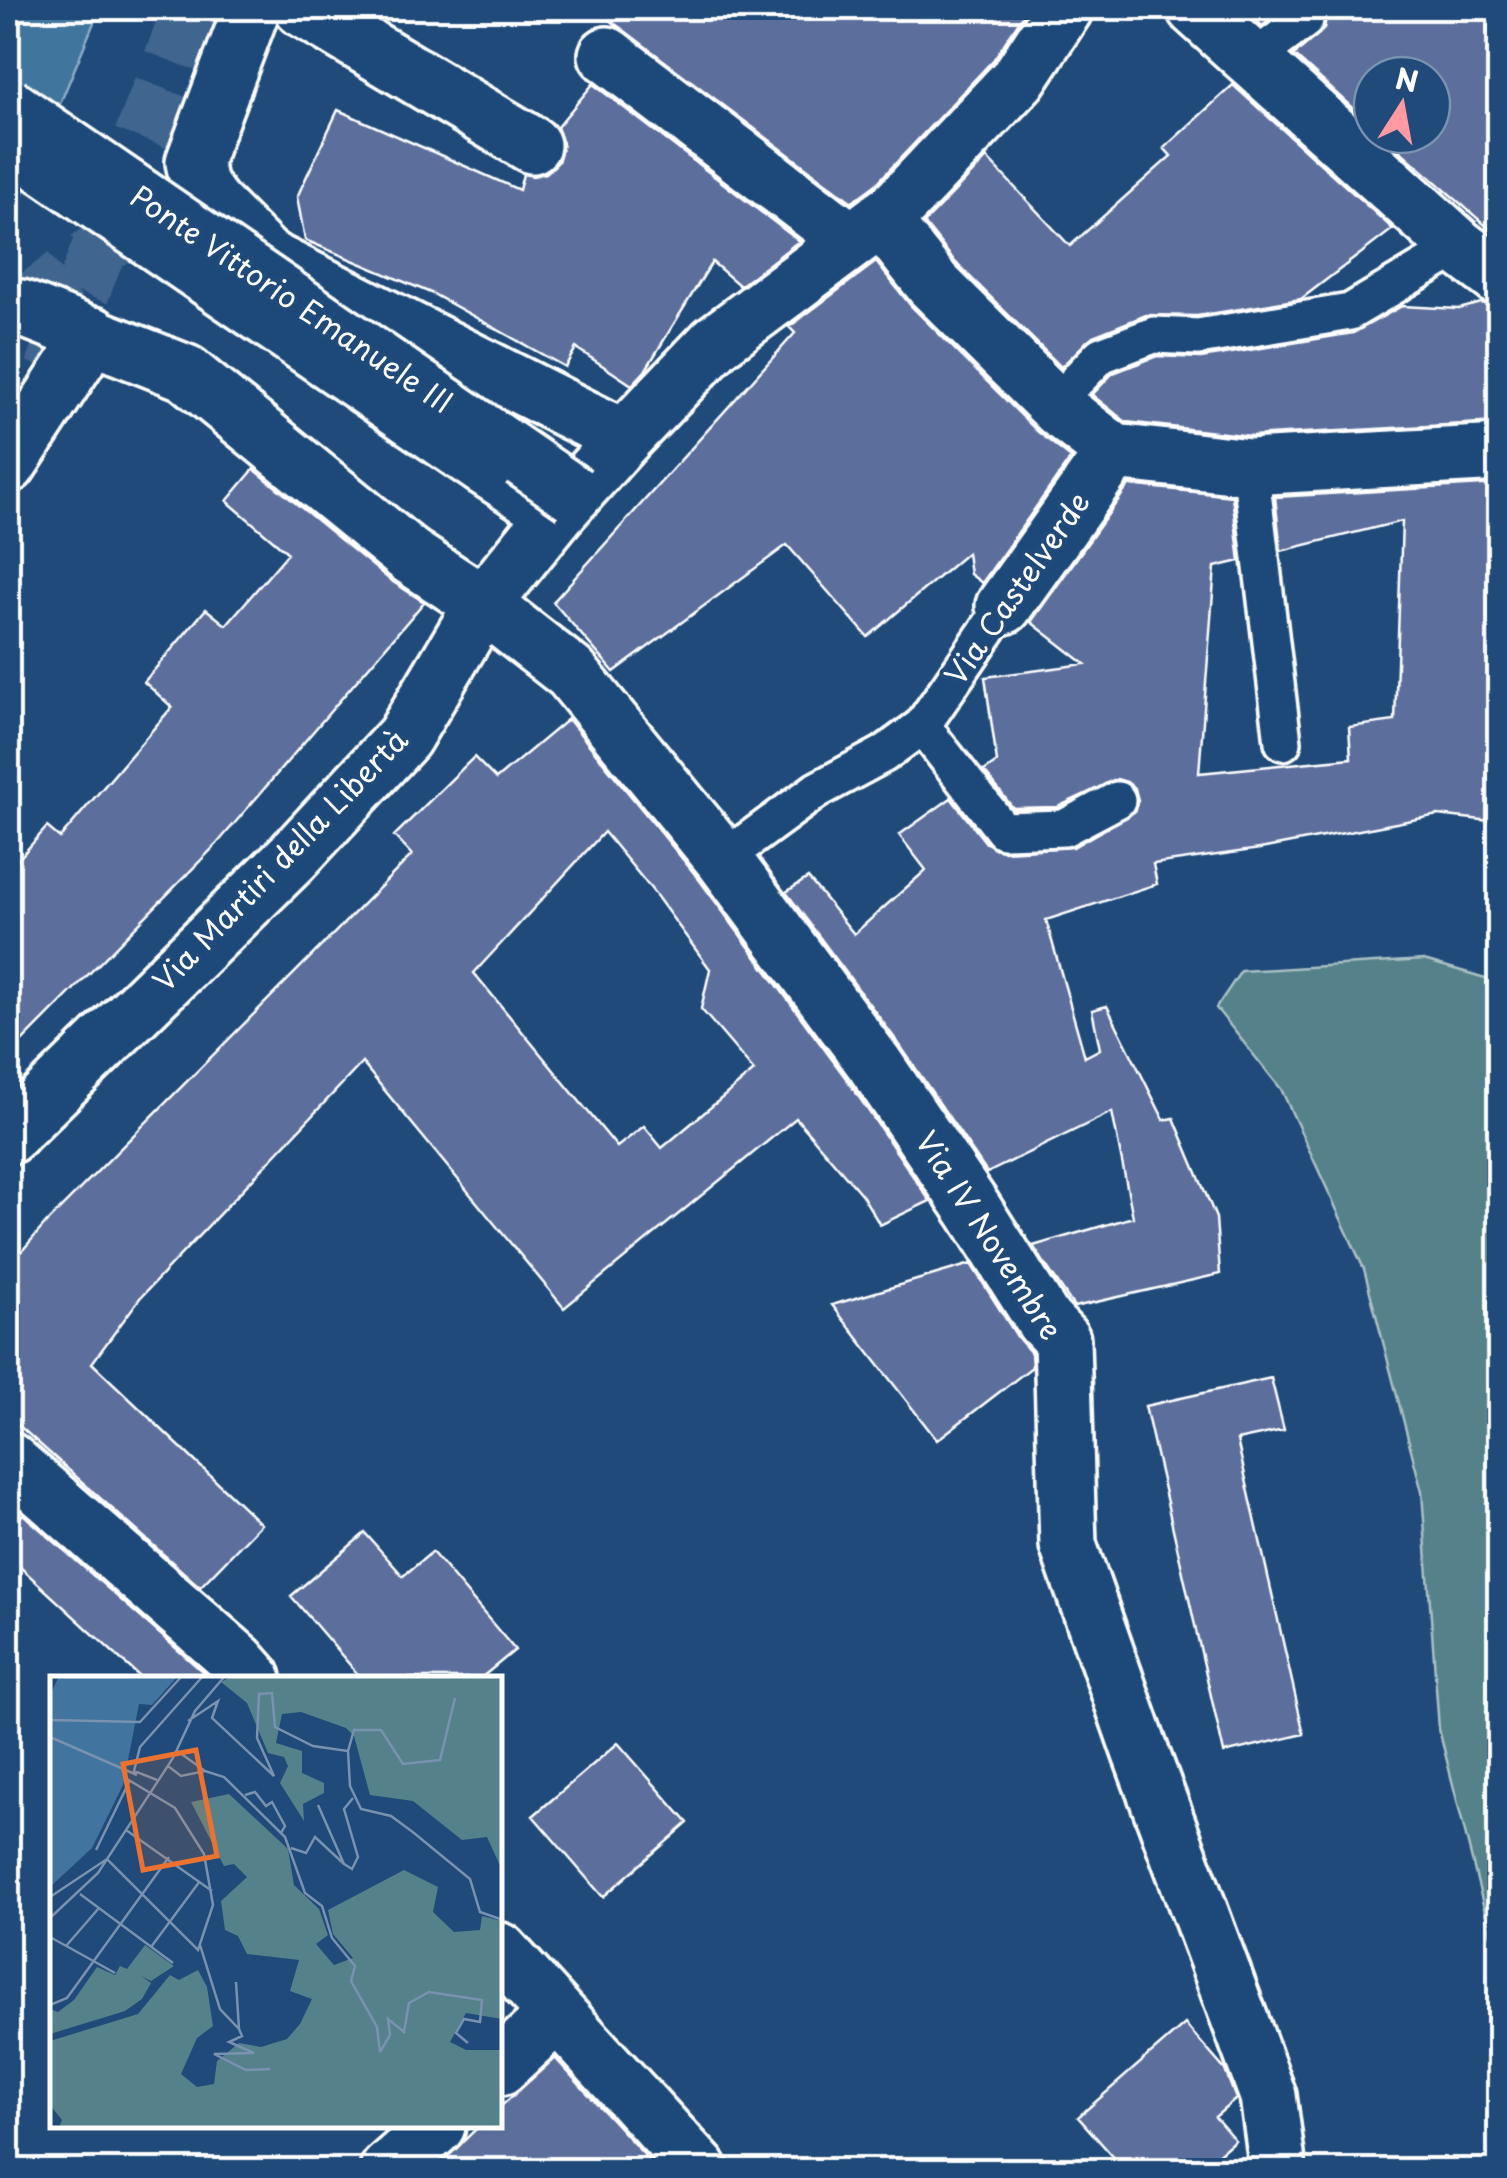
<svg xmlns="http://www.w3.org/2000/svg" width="1507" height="2178" font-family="'Playpen Sans',sans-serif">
	<rect width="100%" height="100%" fill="#1f4a7a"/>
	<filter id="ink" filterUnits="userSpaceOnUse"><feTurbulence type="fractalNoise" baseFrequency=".01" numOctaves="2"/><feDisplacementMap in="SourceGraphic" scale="20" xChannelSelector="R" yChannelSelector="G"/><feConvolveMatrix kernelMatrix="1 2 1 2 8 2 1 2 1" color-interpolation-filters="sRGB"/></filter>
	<g filter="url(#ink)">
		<!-- green -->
		<path fill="#55828a" stroke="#aac0c4" stroke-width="2.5" d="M 1424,960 L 1499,982 L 1499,1968 L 1439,1729 L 1422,1492 L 1364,1269 L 1281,1089 L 1216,1008 L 1241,971 Z"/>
		<!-- water -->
		<path fill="#41749e" stroke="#8dacc5" stroke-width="2.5" d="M 8,8 L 100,8 L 8,228 Z"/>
		<!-- building -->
		<path fill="#5c6e9c" stroke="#fff" stroke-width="2.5" fill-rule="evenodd" d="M 594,8 L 1028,8 L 994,59 L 875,185 L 852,202 Z
			M 1246,8 L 1286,8 L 1262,26 Z
			M 1322,8 L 1500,8 L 1500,238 L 1382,135 L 1432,135 L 1432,75 L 1372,75 L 1372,126 L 1294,55 L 1324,29 L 1326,18 Z
			M 593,84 L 799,241 L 740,286 L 712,262 L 645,371 L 632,385 L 576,348 L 565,367 L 433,294 L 305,240 L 297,197 L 338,110 L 519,190 L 523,174 L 533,176 L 546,173 L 558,162 L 563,144 L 557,127 Z
			M 1233,85 L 1393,229 L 1301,299 L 1197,316 L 1146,315 L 1093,336 L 1061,367 L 956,263 L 924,223 L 987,158 L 1070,246 L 1171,156 L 1164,148 Z
			M 876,262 L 911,306 L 1037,431 L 1071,458 L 982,583 L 970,574 L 967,553 L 868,637 L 787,545 L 614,672 L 553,602 L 795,333 L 789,327 Z
			M 1481,303 L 1500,309 L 1500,422 L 1251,436 L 1126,422 L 1092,395 L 1113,373 L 1157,356 L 1201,358 L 1353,333 L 1402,306 L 1459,309 Z
			M 254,469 L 390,580 L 424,602 L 216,845 L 8,1056 L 8,871 L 47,827 L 60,838 L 172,707 L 144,682 L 206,609 L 226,625 L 288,553 L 227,501 Z
			M 1500,484 L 1500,822 L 1438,815 L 1260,849 L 1153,864 L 1157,884 L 1046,920 L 1085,1057 L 1100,1049 L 1092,1010 L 1107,1006 L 1164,1120 L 1174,1118 L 1216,1218 L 1220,1274 L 1074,1307 L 1033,1246 L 1133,1217 L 1112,1112 L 987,1173 L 899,1044 L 786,892 L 808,878 L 854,934 L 926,870 L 899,835 L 951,798 L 986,843 L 1004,851 L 1073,847 L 1134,812 L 1138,800 L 1135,789 L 1127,782 L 1117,779 L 1058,807 L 1013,808 L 984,771 L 997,762 L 985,677 L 1085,664 L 1031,622 L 1129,485 L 1232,496 L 1240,561 L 1215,567 L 1199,773 L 1351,758 L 1349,727 L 1395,721 L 1402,521 L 1281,551 L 1275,497 Z
			M 568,719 L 698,878 L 848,1081 L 930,1201 L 880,1225 L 862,1195 L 796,1118 L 564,1308 L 362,1063 L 140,1298 L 92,1363 L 261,1524 L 200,1587 L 8,1416 L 8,1267 L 47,1222 L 412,855 L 394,836 L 474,757 L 496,779 ZM 604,832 L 652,890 L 710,969 L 701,1009 L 754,1071 L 662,1148 L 644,1126 L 617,1147 L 474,973 Z
			M 971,1264 L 1018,1338 L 1031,1353 L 1032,1367 L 937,1440 L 832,1305 Z
			M 1271,1378 L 1284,1430 L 1237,1440 L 1304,1734 L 1224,1753 L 1145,1406 Z
			M 23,1514 L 210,1678 L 141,1678 L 8,1556 L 8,1532 Z
			M 365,1533 L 403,1576 L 432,1552 L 515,1650 L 481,1678 L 361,1678 L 291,1596 Z
			M 618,1743 L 688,1823 L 603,1897 L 533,1816 Z
			M 1185,2024 L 1225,2070 L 1236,2099 L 1215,2117 L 1235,2140 L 1200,2170 L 1125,2170 L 1078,2117 Z
			M 555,2058 L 658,2170 L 434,2170 L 479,2126 L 500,2126 L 500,2107 Z"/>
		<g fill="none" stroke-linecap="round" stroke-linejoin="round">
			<!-- street-tunnel -->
			<path stroke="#41658e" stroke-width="55" stroke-dasharray="55 28" stroke-linecap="butt" d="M 21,308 L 143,217 L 163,192"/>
			<!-- primary-tunnel -->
			<path stroke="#41658e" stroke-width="55" stroke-dasharray="55 28" stroke-linecap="butt" d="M 52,371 L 191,8"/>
			<defs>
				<path id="lane" d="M 1252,60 L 1305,20
					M 1078,379 L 1101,355 L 1154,335 L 1198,337 L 1350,312 L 1459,247
					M 1250,467 L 1283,742
					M 922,726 L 1003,830 L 1064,828 L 1117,800
					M 723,859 L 817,790 L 884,754 L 922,726 L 1004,606"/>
				<path id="street" d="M 252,8 L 194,162 L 199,185 L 213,204 L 267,258 L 624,438
					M 302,8 L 532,145
					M 1195,8 L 1459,247 L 1500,278
					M 607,55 L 851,241
					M 881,219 L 933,284 L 1059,409 L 1114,452 L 1250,467 L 1500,453
					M 21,308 L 186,373 L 410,556 L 483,604 L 571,673 L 723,859 L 874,1063 L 974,1210 L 1044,1321 L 1062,1340 L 1068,1545 L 1139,1748 L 1268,2096 L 1278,2170
					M 8,465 L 93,335
					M 484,467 L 556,514
					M 1004,606 L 1114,452
					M 8,1460 L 238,1661 L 253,1678
					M 500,1951 L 700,2170
					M 500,2067 L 557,2014
					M 388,2170 L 437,2126"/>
				<path id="secondary" d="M 8,1136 L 293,857 L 404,737 L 483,604 L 556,514 L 624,438 L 716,342 L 896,208 L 1019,78 L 1065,8"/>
			</defs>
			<!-- lane casing -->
			<use href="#lane" stroke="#fff" stroke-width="42"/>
			<!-- street casing -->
			<use href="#street" stroke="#fff" stroke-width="62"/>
			<!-- secondary casing -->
			<use href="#secondary" stroke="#fff" stroke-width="62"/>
			<!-- lane -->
			<use href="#lane" stroke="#1f4a7a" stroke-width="35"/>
			<!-- street -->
			<use href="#street" stroke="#1f4a7a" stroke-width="55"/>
			<!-- secondary -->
			<use href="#secondary" stroke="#1f4a7a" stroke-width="55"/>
			<defs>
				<path id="street-bridge" d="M 8,141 L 484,467"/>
				<path id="secondary-bridge" d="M 8,106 L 574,494"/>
			</defs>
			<!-- street-bridge casing -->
			<use href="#street-bridge" stroke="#fff" stroke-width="62" stroke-linecap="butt"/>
			<!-- secondary-bridge casing -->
			<use href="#secondary-bridge" stroke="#fff" stroke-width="62" stroke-linecap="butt"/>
			<!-- street-bridge -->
			<use href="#street-bridge" stroke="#1f4a7a" stroke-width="55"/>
			<!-- secondary-bridge -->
			<use href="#secondary-bridge" stroke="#1f4a7a" stroke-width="55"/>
		</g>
	</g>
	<g text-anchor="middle" stroke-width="8" stroke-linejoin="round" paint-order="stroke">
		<!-- street labels -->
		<g font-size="30" fill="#fff" stroke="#1f4a7a">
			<text transform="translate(291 300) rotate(34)" y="10">Ponte Vittorio Emanuele III</text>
			<text transform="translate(1018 589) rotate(-55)" y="10">Via Castelverde</text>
			<text transform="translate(281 861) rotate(-46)" y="10">Via Martiri della Libertà</text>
			<text transform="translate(988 1236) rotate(57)" y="10">Via IV Novembre</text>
		</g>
	</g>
	<!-- overview -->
	<g transform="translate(50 1676)">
		<rect width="452" height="452" fill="#1f4a7a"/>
		<path d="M 182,0 L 452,0 L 452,194 L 437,161 L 412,164 L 363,125 L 320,119 L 304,60 L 296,52 L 251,36 L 232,38 L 226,67 L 252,75 L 252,97 L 274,107 L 274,117 L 253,128 L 254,145 L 230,107 L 238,90 L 234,81 L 218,77 L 197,27 L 171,6 ZM 179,118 L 238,173 L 244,209 L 269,233 L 278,259 L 266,268 L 284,289 L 303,282 L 283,258 L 278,234 L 354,194 L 388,211 L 383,236 L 404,256 L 430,254 L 432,240 L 452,245 L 452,343 L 416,337 L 400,366 L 416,374 L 452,374 L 452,452 L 9,452 L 12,444 L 0,429 L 0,365 L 88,338 L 120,299 L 129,304 L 148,294 L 157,311 L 163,350 L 147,362 L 131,398 L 147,411 L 164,408 L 167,385 L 189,367 L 211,371 L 237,363 L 250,348 L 262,323 L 240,315 L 249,284 L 197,278 L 188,260 L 175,254 L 171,225 L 197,201 L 184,188 L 174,190 L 141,126 ZM 95,269 L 124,290 L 101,305 L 91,300 L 101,307 L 92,323 L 75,335 L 0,358 L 0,333 L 8,336 L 24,324 L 47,291 L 65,299 L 70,290 L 77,293 Z" fill="#55828a"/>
		<path d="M 9,0 L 128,0 L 102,29 L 89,28 L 73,109 L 42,172 L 0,211 L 0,19 Z" fill="#41749e"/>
		<path fill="none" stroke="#7992af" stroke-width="2.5" d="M 0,44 L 90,46 L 132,0M 138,45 L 168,25 L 162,42 L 224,100 L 207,62 L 209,18 L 222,17 L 225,51 L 263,70 L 298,75 L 300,110 L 311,133 L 341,140 L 364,157 L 420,203 L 430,236 L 453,244M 0,61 L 87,99M 126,74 L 155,95M 298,75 L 304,54 L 331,54 L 353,88 L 390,84 L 405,22M 118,90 L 131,100 L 155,95 L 174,101 L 235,161 L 255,217 L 272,230 L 282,262 L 305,290 L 301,305 L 327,351 L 330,376M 107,104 L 84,95 L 90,71 L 153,0M 195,119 L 205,116 L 216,130 L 222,126 L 235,150 L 231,157M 76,154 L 162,215M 241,172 L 256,177 L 265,161 L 294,188 L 268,129M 46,174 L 80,104M 294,188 L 302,193 L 308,181 L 294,133 L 303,122M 30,218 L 123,287M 0,221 L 57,183 L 148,274 L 163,229 L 154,178 L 125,132 L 77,103M 0,242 L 48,197 L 123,82 L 145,35 L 175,0M 0,261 L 65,297M 150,269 L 170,333 L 189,353 L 186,306M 16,270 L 49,232M 101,271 L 150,205M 0,329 L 17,322 L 119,181M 189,353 L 192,360 L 179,366 L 204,377 L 164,378 L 196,394 L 220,393M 330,376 L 340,359 L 338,343 L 354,356 L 359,327 L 379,316 L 432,324 L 430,346 L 414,343 L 406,357 L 418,367"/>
		<path fill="#eb7230" fill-opacity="0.15" stroke="#eb7230" stroke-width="5" d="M 146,74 L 167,180 L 93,194 L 73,88 Z"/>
		<rect width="452" height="452" fill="none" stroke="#fff" stroke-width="5"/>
	</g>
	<!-- margin -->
	<rect width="1507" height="2178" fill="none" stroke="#1f4a7a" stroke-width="40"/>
	<rect x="20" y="20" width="1467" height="2138" fill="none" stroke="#fff" stroke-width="4" filter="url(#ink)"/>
	<!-- north arrow -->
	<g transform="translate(1402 105) rotate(11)"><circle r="48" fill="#1f4a7a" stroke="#7992af" stroke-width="2.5"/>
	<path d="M0-8L18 38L0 25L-18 38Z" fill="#ff9aa2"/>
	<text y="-15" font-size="28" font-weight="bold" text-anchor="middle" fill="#ffffff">N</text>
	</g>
</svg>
